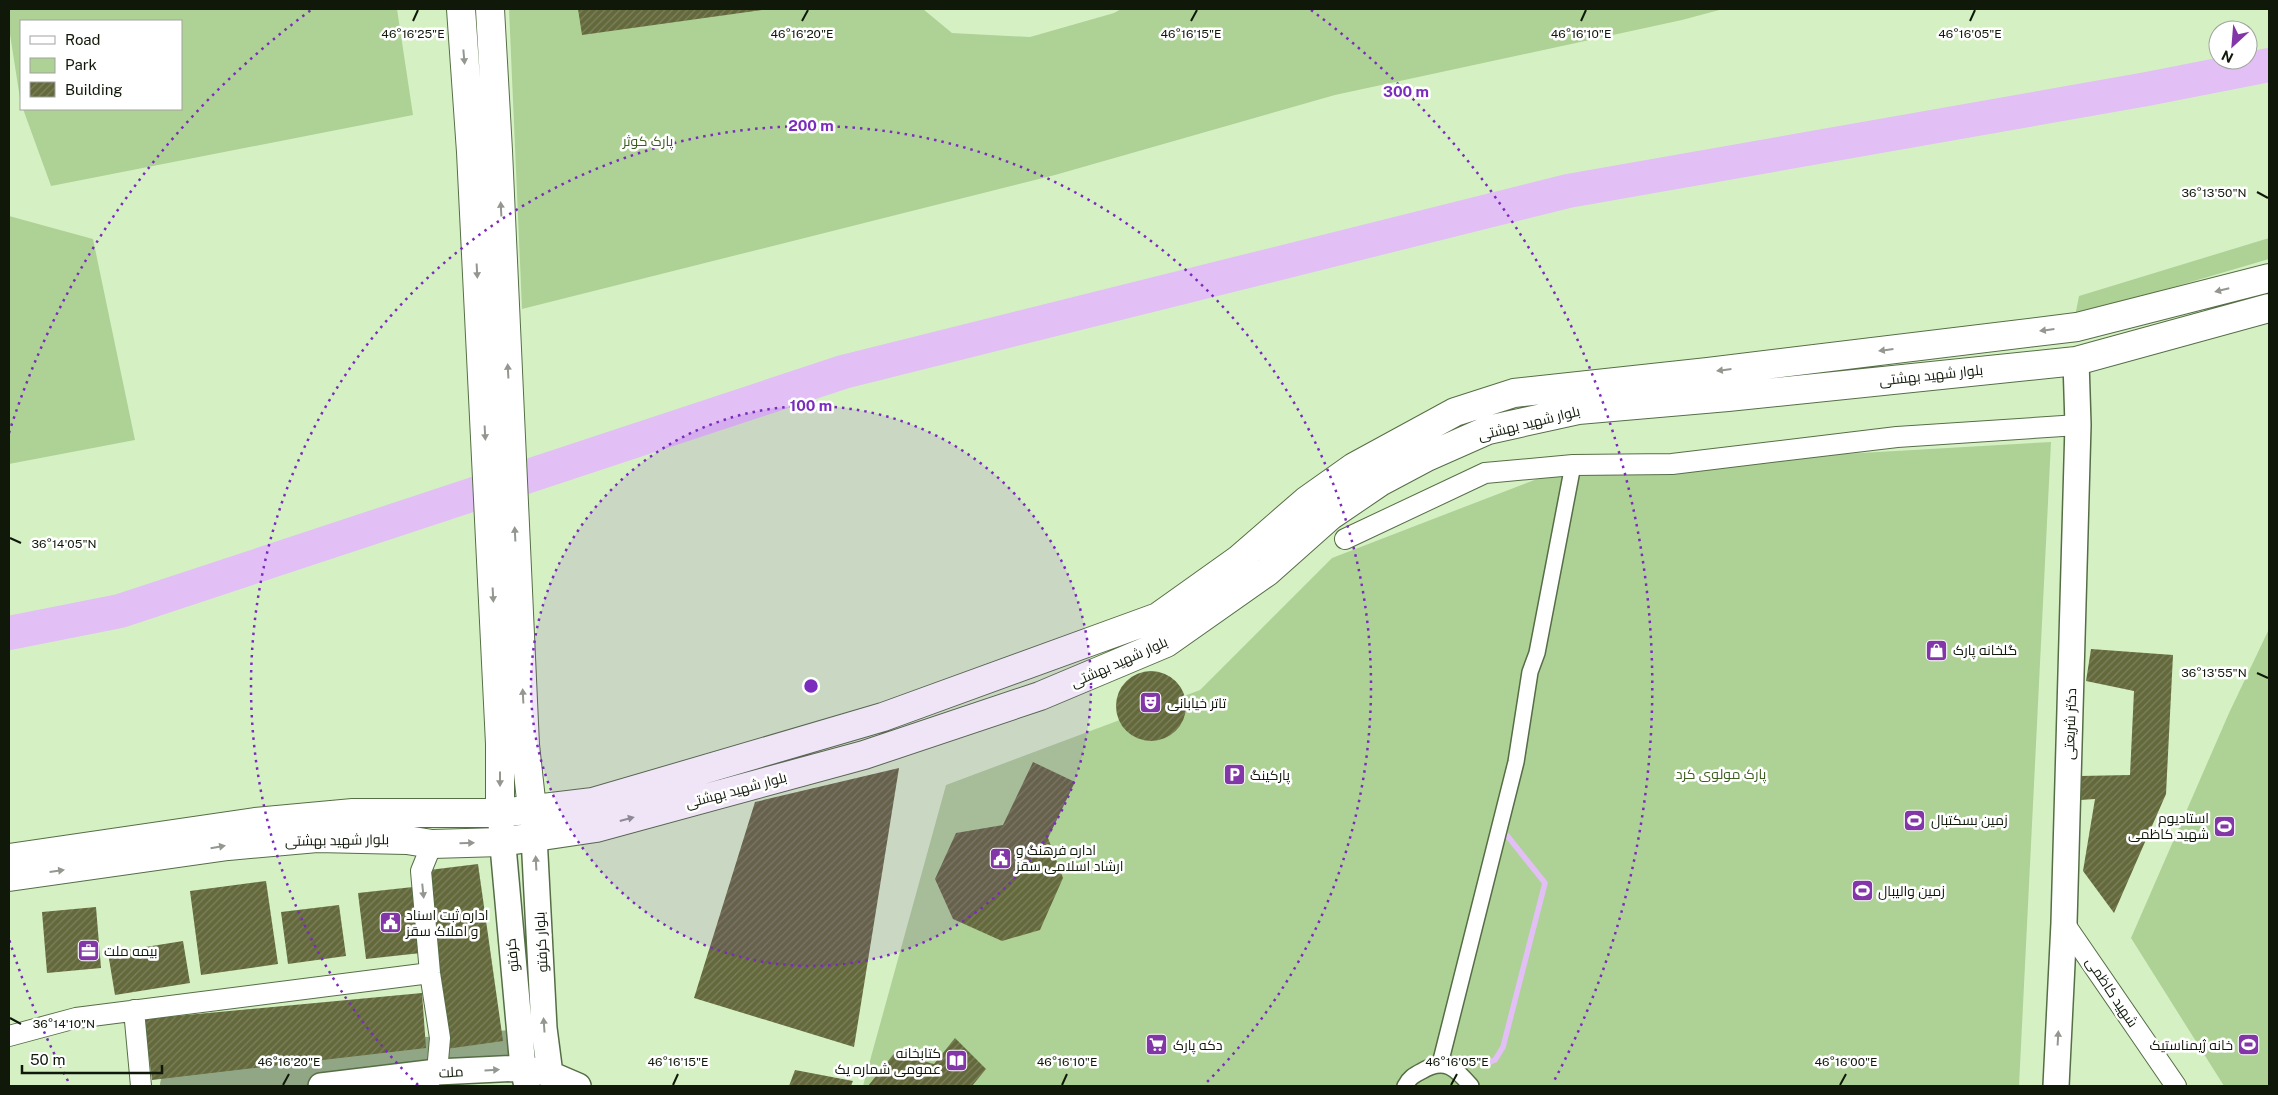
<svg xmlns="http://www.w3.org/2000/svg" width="2278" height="1095" font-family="'Public Sans',Cairo,sans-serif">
	<defs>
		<pattern id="building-hatch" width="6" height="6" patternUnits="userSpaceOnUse" patternTransform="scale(1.25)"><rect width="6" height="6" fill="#64693b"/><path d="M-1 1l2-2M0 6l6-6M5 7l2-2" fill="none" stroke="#7d8160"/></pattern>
	</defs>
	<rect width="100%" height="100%" fill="#d5f1c4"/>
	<!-- green -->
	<path fill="#aed295" d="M 9,9 L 397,9 L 413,115 L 51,186 L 23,109 L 181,109 L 181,21 L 21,21 L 21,105 L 9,28 Z
		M 509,9 L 923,9 L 952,33 L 1030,37 L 1114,13 L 1121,9 L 1723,9 L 1682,20 L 1335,95 L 1055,175 L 522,309 Z
		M 9,216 L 93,239 L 135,440 L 9,464 Z
		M 2269,238 L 2269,259 L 2075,316 L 2079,296 Z
		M 2051,442 L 2019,1086 L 863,1086 L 946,785 L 1200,690 L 1332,558 L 1573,465 L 1672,464 Z
		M 2269,629 L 2269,1086 L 2224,1086 L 2131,938 L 2229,713 Z"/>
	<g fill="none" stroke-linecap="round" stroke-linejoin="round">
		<!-- stream -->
		<path stroke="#e2bff5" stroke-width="5.5" d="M 1490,1062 L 1495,1060 L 1503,1047 L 1545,883 L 1501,828"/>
		<!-- river -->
		<path stroke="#e2bff5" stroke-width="34" d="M 9,633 L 120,611 L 843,372 L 1568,191 L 2147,89 L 2269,65"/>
		<!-- taxiway -->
		<path stroke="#91a684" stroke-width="50" d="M 185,1086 L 258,1076 L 522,1054"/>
	</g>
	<!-- building -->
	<path fill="url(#building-hatch)" d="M 578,9 L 762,9 L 762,10 L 582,35 Z
		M 2091,649 L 2173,655 L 2166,794 L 2114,913 L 2083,871 L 2095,799 L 2080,800 L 2080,776 L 2130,775 L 2134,691 L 2086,681 Z
		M1116 706a35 35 0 1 1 70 0a35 35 0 1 1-70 0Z
		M 1033,762 L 1075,782 L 1048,838 L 1063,878 L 1040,930 L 1002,941 L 953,919 L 935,879 L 956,833 L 1003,825 Z
		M 899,768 L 854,1047 L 694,998 L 755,802 Z
		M 478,864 L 503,1041 L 446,1049 L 421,871 Z
		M 266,881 L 278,964 L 201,975 L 190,891 Z
		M 413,887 L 421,953 L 366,959 L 358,893 Z
		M 339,905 L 346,956 L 288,964 L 281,912 Z
		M 96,907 L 101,968 L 47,973 L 42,912 Z
		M 183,941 L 190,983 L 115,995 L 108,953 Z
		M 422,993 L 426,1048 L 152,1080 L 144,1019 Z
		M 955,1038 L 986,1069 L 972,1086 L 868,1086 L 897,1050 L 916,1059 L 934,1064 Z
		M 795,1070 L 853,1081 L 851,1086 L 789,1086 Z"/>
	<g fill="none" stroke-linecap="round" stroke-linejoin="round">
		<defs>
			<path id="pedestrian" d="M 1440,1064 L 1516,762 L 1530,672 L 1537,653 L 1573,465
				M 1405,1086 C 1409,1078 1414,1075 1422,1071 C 1445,1057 1456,1069 1471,1086"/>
			<path id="minor" d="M 1345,539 L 1485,473 L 1573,465 L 1672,464 L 1897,437 L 2078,425
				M 2064,923 L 2176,1086
				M 134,1010 L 141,1086
				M 9,1036 L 76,1018 L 430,973
				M 424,1086 L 437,1072 L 440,1038 L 430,973 L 421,871 L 432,844"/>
			<path id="tertiary" d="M 500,813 L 523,1068 L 527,1086
				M 533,817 L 544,1028 L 550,1074
				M 321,1086 L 437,1072 L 523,1068 L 550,1074 L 578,1086
				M 2056,1086 L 2064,923 L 2078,425 L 2076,361"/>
			<path id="secondary" d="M 461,9 L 471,152 L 500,744 L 500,813
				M 490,9 L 498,151 L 525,745 L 532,809
				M 9,858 L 255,822 L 353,813 L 500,813 L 593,802 L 883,717 L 1158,617 L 1238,560 L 1306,501 L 1354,467 L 1455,412 L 1514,393 L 1708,372 L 2077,327 L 2269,278
				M 9,877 L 228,846 L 317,838 L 407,840 L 432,844 L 501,842 L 596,828 L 864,755 L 1040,696 L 1166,643 L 1267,572 L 1330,516 L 1380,482 L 1427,457 L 1488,430 L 1578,410 L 1728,397 L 2076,361 L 2269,308"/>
		</defs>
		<!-- pedestrian casing -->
		<use href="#pedestrian" stroke="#566e46" stroke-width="18"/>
		<!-- minor casing -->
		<use href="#minor" stroke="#566e46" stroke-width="22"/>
		<!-- tertiary casing -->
		<use href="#tertiary" stroke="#566e46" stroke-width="28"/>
		<!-- secondary casing -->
		<use href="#secondary" stroke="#566e46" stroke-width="30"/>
		<!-- pedestrian -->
		<use href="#pedestrian" stroke="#fff" stroke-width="15"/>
		<!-- minor -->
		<use href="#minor" stroke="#fff" stroke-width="20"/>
		<!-- tertiary -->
		<use href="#tertiary" stroke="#fff" stroke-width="25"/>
		<!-- secondary -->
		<use href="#secondary" stroke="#fff" stroke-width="28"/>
	</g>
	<!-- one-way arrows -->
	<defs><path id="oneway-solid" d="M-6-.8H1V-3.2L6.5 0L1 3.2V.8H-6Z" transform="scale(1.25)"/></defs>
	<g fill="#939790">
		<use href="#oneway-solid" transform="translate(464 57) rotate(85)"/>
		<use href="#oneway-solid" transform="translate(501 209) rotate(-93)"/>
		<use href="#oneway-solid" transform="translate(477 271) rotate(87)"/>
		<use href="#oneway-solid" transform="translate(2222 290) rotate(166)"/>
		<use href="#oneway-solid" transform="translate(2047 330) rotate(173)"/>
		<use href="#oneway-solid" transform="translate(1886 350) rotate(173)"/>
		<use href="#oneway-solid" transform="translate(1724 370) rotate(173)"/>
		<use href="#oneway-solid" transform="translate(508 371) rotate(-93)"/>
		<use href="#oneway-solid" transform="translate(485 433) rotate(87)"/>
		<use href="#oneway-solid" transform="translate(515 534) rotate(-93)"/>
		<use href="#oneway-solid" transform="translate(493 595) rotate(87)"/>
		<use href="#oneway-solid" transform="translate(523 696) rotate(-93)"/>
		<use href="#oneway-solid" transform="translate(500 779) rotate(90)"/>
		<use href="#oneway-solid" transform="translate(627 819) rotate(-15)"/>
		<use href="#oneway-solid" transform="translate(467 843) rotate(-2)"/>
		<use href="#oneway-solid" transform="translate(218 847) rotate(-10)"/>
		<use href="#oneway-solid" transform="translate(536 863) rotate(-93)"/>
		<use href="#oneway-solid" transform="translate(57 871) rotate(-8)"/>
		<use href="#oneway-solid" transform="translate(423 891) rotate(84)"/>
		<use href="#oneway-solid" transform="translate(544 1025) rotate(-94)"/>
		<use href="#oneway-solid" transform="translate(2058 1038) rotate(-87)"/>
		<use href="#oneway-solid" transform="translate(492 1070) rotate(-3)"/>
	</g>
	<!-- ticks -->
	<path fill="none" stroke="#0f1809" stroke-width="2" d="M 413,21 L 418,10M 802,21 L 808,10M 1191,21 L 1197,10M 1581,21 L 1586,10M 1970,21 L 1975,10M 2257,192 L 2268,198M 10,538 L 21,543M 2257,673 L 2268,678M 10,1018 L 21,1024M 283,1085 L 289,1074M 673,1085 L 678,1074M 1062,1085 L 1067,1074M 1451,1085 L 1457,1074M 1840,1085 L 1846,1074"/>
	<!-- distance rings -->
	<circle cx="811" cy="686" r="280" fill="#7b2cbf" fill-opacity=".12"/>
	<g fill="none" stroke="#7b2cbf" stroke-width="2.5" stroke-dasharray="2.5 5">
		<circle cx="811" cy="686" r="280"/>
		<path d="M418 1085A560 560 0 1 1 1204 1085"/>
		<path d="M68 1081A841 841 0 0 1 9 939M9 433A841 841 0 0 1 311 10M1311 10A841 841 0 0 1 1554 1081"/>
	</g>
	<!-- icons -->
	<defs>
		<symbol id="shop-square" viewBox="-11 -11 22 22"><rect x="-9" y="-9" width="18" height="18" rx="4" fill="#8336a7" stroke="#fff"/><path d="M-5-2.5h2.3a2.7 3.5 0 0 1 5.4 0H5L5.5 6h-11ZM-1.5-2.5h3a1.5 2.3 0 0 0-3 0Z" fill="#fff"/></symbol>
		<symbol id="theatre-square" viewBox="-11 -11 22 22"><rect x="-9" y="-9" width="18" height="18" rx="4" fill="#8336a7" stroke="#fff"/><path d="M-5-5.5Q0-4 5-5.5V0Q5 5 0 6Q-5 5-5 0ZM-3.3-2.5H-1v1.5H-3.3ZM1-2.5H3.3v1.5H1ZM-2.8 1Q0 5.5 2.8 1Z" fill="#fff"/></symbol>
		<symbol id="parking-square" viewBox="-11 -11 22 22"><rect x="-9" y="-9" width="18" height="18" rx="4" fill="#8336a7" stroke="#fff"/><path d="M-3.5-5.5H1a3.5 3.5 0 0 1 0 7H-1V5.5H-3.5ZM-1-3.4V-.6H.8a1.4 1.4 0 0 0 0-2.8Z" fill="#fff"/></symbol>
		<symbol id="stadium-square" viewBox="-11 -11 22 22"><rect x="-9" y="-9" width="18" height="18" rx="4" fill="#8336a7" stroke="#fff"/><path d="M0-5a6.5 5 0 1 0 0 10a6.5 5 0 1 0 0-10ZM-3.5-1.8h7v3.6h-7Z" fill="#fff"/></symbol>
		<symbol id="civic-square" viewBox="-11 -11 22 22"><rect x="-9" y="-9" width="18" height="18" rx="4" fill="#8336a7" stroke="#fff"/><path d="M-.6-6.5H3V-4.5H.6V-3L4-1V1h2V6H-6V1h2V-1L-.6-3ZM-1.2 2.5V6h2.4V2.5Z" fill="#fff"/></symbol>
		<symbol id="office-square" viewBox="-11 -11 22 22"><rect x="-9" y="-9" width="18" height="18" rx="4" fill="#8336a7" stroke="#fff"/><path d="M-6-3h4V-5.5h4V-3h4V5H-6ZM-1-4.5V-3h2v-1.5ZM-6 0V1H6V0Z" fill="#fff"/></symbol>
		<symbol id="supermarket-square" viewBox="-11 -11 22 22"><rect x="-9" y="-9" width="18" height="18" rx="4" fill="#8336a7" stroke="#fff"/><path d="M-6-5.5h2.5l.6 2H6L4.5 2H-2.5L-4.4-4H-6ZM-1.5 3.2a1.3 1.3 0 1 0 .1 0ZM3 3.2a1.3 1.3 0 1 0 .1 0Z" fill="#fff"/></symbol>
		<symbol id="library-square" viewBox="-11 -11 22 22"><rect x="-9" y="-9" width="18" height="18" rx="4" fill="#8336a7" stroke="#fff"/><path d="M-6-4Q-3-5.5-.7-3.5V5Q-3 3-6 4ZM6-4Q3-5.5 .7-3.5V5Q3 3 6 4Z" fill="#fff"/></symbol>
	</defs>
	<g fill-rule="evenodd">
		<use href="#shop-square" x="1924" y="638" width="25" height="25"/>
		<use href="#theatre-square" x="1138" y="690" width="25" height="25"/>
		<use href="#parking-square" x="1222" y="762" width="25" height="25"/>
		<use href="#stadium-square" x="1902" y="808" width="25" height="25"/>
		<use href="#stadium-square" x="2212" y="814" width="25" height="25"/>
		<use href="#civic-square" x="988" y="846" width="25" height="25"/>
		<use href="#stadium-square" x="1850" y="878" width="25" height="25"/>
		<use href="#civic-square" x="378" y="910" width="25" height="25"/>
		<use href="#office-square" x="76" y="938" width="25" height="25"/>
		<use href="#supermarket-square" x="1144" y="1032" width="25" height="25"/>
		<use href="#stadium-square" x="2236" y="1032" width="25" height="25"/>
		<use href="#library-square" x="944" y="1048" width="25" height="25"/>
	</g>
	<g text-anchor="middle" stroke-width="5" stroke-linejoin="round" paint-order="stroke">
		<!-- park labels -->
		<g font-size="14" fill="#3c5f1e" stroke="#fff">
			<text x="648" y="146">پارک کوثر</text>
			<text x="1721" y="779">پارک مولوی کرد</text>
		</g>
		<!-- street labels -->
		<g font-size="14" fill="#0f1809" stroke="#fff">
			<text transform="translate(1931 375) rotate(-6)" y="5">بلوار شهید بهشتی</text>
			<text transform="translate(1529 423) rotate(-14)" y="5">بلوار شهید بهشتی</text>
			<text transform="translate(1119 662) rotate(-24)" y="5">بلوار شهید بهشتی</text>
			<text transform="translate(2070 724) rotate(-88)" y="5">دکتر شریعتی</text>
			<text transform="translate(736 790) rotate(-15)" y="5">بلوار شهید بهشتی</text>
			<text transform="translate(337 840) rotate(-1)" y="5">بلوار شهید بهشتی</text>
			<text transform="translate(541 942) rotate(-93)" y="5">بلوار کرفتو</text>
			<text transform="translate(512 955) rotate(-96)" y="5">کرفتو</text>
			<text transform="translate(2112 992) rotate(56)" y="5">شهید کاظمی</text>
			<text transform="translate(451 1072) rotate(-3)" y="5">ملت</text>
		</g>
		<!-- poi labels -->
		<g font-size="14" fill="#0f1809" stroke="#fff" text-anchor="start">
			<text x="1953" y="655">گلخانه پارک</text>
			<text x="1167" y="708">تاتر خیابانی</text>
			<text x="1250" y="780">پارکینگ</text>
			<text x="2209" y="823" text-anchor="end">استادیوم<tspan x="2209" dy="16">شهید کاظمی</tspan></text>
			<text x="1931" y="825">زمین بسکتبال</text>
			<text x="1016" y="855">اداره فرهنگ و<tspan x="1016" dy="16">ارشاد اسلامی سقز</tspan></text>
			<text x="1878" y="896">زمین والیبال</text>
			<text x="406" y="920">اداره ثبت اسناد<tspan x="406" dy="16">و املاک سقز</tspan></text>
			<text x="104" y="956">بیمه ملت</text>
			<text x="1173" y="1050">دکه پارک</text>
			<text x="2233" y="1050" text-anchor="end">خانه ژیمناستیک</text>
			<text x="941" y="1058" text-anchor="end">کتابخانه<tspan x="941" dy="16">عمومی شماره یک</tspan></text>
		</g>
	</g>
	<g font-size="12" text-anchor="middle" fill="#0f1809" stroke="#fff" stroke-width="5" stroke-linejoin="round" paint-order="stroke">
		<text x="413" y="38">46°16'25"E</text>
		<text x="802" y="38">46°16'20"E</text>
		<text x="1191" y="38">46°16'15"E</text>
		<text x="1581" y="38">46°16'10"E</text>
		<text x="1970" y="38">46°16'05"E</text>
		<text x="2214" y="197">36°13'50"N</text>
		<text x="64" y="548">36°14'05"N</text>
		<text x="2214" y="677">36°13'55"N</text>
		<text x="64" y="1028">36°14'10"N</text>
		<text x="289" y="1066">46°16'20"E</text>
		<text x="678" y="1066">46°16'15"E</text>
		<text x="1067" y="1066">46°16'10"E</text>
		<text x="1457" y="1066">46°16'05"E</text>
		<text x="1846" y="1066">46°16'00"E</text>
	</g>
	<circle cx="811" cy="686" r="8" fill="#7b2cbf" stroke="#fff" stroke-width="2.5"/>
	<g font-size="15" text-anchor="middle" font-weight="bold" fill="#7b2cbf" stroke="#fff" stroke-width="5" stroke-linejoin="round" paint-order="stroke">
		<text x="1406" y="97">300 m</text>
		<text x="811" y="131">200 m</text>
		<text x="811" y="411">100 m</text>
	</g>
	<!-- border -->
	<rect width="2278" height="1095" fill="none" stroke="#0f1809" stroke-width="20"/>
	<!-- legend -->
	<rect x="20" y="20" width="162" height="90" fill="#ffffff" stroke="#9fa39d"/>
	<rect x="30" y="36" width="25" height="8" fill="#ffffff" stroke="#9fa39d"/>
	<text x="65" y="45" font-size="15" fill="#0f1809">Road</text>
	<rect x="30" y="58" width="25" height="15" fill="#aed295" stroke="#9fa39d"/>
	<text x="65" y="70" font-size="15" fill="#0f1809">Park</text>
	<rect x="30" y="82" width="25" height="15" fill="url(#building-hatch)" stroke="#9fa39d"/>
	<text x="65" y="95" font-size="15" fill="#0f1809">Building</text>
	<!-- north arrow -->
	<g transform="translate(2233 45) rotate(206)"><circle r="24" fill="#ffffff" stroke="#9fa39d"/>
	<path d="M0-4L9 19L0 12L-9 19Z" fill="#8336a7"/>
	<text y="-8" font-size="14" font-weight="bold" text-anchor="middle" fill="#0f1809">N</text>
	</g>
	<!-- scale -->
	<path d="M22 1065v8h140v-8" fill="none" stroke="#0f1809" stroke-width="2.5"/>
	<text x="30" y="1065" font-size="15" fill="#0f1809" stroke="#ffffff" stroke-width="4" paint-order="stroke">50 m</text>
</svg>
